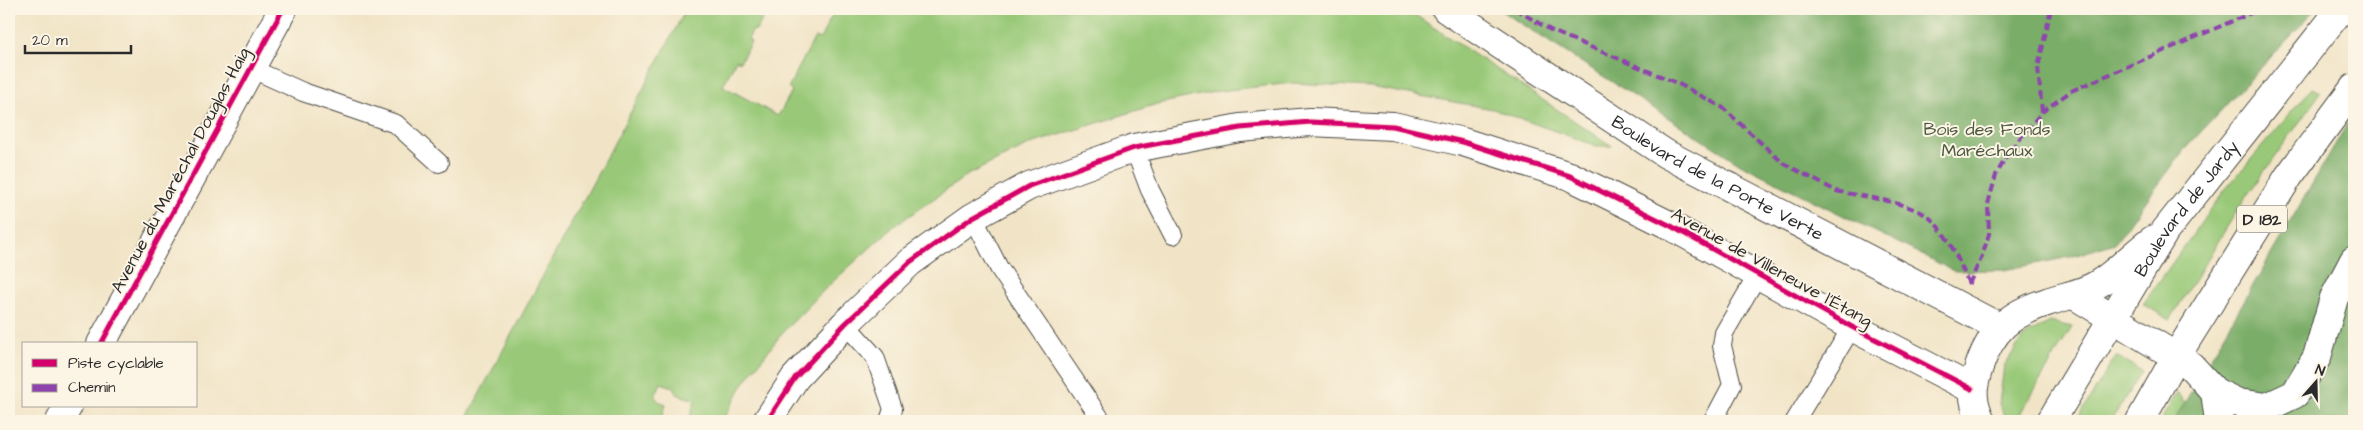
<svg xmlns="http://www.w3.org/2000/svg" width="2363" height="430" font-family="'Architects Daughter',sans-serif">
	<rect width="100%" height="100%" fill="#fcf5e5"/>
	<filter id="ink" filterUnits="userSpaceOnUse"><feTurbulence type="fractalNoise" baseFrequency=".02" numOctaves="2"/><feDisplacementMap in="SourceGraphic" scale="10" xChannelSelector="R" yChannelSelector="G"/><feConvolveMatrix kernelMatrix="1 2 1 2 8 2 1 2 1" color-interpolation-filters="sRGB"/></filter>
	<filter id="wash" filterUnits="userSpaceOnUse"><feTurbulence type="fractalNoise" baseFrequency=".0096" numOctaves="4" result="noise"/><feDisplacementMap in="SourceGraphic" scale="20" xChannelSelector="R" yChannelSelector="G"/><feGaussianBlur stdDeviation="1.12" result="paint"/><feColorMatrix in="noise" values="0 0 0 0 0 0 0 0 0 0 0 0 0 0 0 0 0 1.4 0 .05"/><feComposite in="paint" operator="in"/></filter>
	<g filter="url(#wash)">
		<rect width="100%" height="100%" fill="#f1e4c6"/>
		<!-- green -->
		<path fill="#99c978" stroke="#627a52" d="M 686,9 L 764,9 L 767,10 L 756,31 L 753,30 L 748,39 L 751,42 L 740,62 L 736,60 L 723,86 L 778,116 L 792,91 L 788,88 L 815,37 L 820,39 L 833,14 L 825,9 L 1406,9 L 1612,146 L 1597,146 L 1493,109 L 1370,87 L 1293,83 L 1219,91 L 1157,104 L 1031,144 L 969,174 L 893,227 L 827,287 L 782,333 L 743,384 L 723,421 L 689,421 L 695,400 L 676,394 L 673,387 L 661,383 L 655,396 L 658,401 L 666,404 L 661,421 L 465,421 Z
			M 2312,88 L 2321,92 L 2243,201 L 2170,320 L 2143,304 L 2224,191 Z
			M 2050,322 L 2072,327 L 2016,421 L 2008,421 L 1999,404 L 2004,366 L 2023,337 Z
			M 2116,356 L 2142,371 L 2111,421 L 2076,421 Z
			M 2177,393 L 2190,409 L 2191,421 L 2160,421 Z"/>
		<!-- forest -->
		<path fill="#7aad68" stroke="#526c4a" d="M 1498,9 L 2316,9 L 2184,150 L 2115,243 L 2070,257 L 2004,270 L 1954,271 L 1742,165 Z
			M 2354,112 L 2354,421 L 2174,421 Z"/>
	</g>
	<g filter="url(#ink)">
		<g fill="none" stroke-linecap="round" stroke-linejoin="round">
			<defs>
				<path id="lane" d="M 250,68 L 303,92 L 396,124 L 439,163
					M 1134,148 L 1150,190 L 1173,235
					M 973,217 L 999,268 L 1102,421
					M 845,324 L 875,357 L 893,409 L 889,421
					M 1713,421 L 1732,385 L 1722,346 L 1724,333 L 1757,276
					M 1795,421 L 1852,327"/>
				<path id="street" d="M 2215,392 L 2238,403 L 2267,407 L 2295,394 L 2317,357 L 2334,298 L 2354,260"/>
				<g id="secondary">
					<path id="s1" d="M 1446,9 L 1666,154 L 1999,327"/>
					<path d="M 101,344 L 283,9"/>
					<path d="M 60,421 L 68,406"/>
					<path d="M 767,421 L 795,378 L 845,324 L 910,262 L 973,217 L 1029,186 L 1134,148 L 1240,128 L 1310,122 L 1393,126 L 1463,142 L 1570,176 L 1671,226 L 1852,327 L 1972,389"/>
				</g>
				<g id="primary">
					<path d="M 2074,295 L 2190,365 L 2215,392 L 2219,421"/>
					<path d="M 1981,421 C 1971,398 1972,389 1979,367 C 1992,329 2010,314 2047,302 C 2064,296 2082,294 2098,284 C 2118,272 2134,253 2154,239"/>
					<path id="s2" d="M 2051,421 L 2165,231 L 2341,9"/>
					<path d="M 2140,421 L 2177,355 L 2289,176 L 2354,88"/>
				</g>
			</defs>
			<!-- lane casing -->
			<use href="#lane" stroke="#494742" stroke-width="20"/>
			<!-- street casing -->
			<use href="#street" stroke="#494742" stroke-width="30"/>
			<!-- secondary casing -->
			<use href="#secondary" stroke="#494742" stroke-width="30"/>
			<!-- primary casing -->
			<use href="#primary" stroke="#494742" stroke-width="30"/>
			<!-- lane -->
			<use href="#lane" stroke="#fff" stroke-width="18"/>
			<!-- street -->
			<use href="#street" stroke="#fff" stroke-width="28"/>
			<!-- secondary -->
			<use href="#secondary" stroke="#fff" stroke-width="28"/>
			<!-- primary -->
			<use href="#primary" stroke="#fff" stroke-width="28"/>
			<!-- quiet -->
			<path stroke="#8e44ad" stroke-width="4" stroke-dasharray="8 4" stroke-linecap="butt" d="M 1515,9 L 1552,31 L 1677,83 L 1722,107 L 1783,163 L 1836,191 C 1860,196 1916,203 1932,220 C 1950,238 1959,261 1969,284
				M 2042,112 L 2038,67 L 2051,9
				M 1969,284 L 1982,256 L 1989,234 L 1988,204 L 1996,175 L 2011,149 L 2042,112 L 2071,91 L 2251,13 L 2255,9"/>
			<defs>
				<path id="cycleway" d="M 101,344 L 283,9
					M 767,421 L 795,378 L 845,324 L 910,262 L 973,217 L 1029,186 L 1134,148 L 1240,128 L 1310,122 L 1393,126 L 1463,142 L 1570,176 L 1671,226 L 1852,327 L 1972,389"/>
			</defs>
			<!-- cycleway casing -->
			<use href="#cycleway" stroke="#fcf5e5" stroke-width="8"/>
			<!-- cycleway -->
			<use href="#cycleway" stroke="#d6006c" stroke-width="5"/>
		</g>
	</g>
	<g text-anchor="middle" stroke-width="4" stroke-linejoin="round" paint-order="stroke">
		<!-- shield labels -->
		<rect fill="#fcf5e5" stroke="#6a6863" stroke-width="1" x="2237" y="205.5" width="50" height="27" rx="4"/>
		<g font-size="16" font-weight="bold" fill="#2b2b2b">
			<text x="2262" y="225">D 182</text>
		</g>
		<!-- park labels -->
		<g font-size="18" fill="#4c5a42" stroke="#fcf5e5">
			<text x="1987" y="135">Bois des Fonds<tspan x="1987" dy="21">Maréchaux</tspan></text>
		</g>
		<!-- street labels -->
		<g font-size="18" fill="#2b2b2b" stroke="#fcf5e5">
			<text transform="translate(180 170) rotate(-62)" y="6">Avenue du Maréchal Douglas Haig</text>
			<text dy="6" stroke="none"><textPath href="#s1" startOffset="320">Boulevard de la Porte Verte</textPath></text>
			<text dy="6" stroke="none"><textPath href="#s2" startOffset="252">Boulevard de Jardy</textPath></text>
			<text transform="translate(1772 267) rotate(29)" y="6">Avenue de Villeneuve l'Étang</text>
		</g>
	</g>
	<!-- margin -->
	<rect width="2363" height="430" fill="none" stroke="#fcf5e5" stroke-width="30"/>
	<!-- legend -->
	<rect x="22" y="342" width="175" height="65" fill="#fcf5e5" stroke="#a8a49b"/>
	<rect x="32" y="359" width="25" height="8" fill="#d6006c" stroke="#a8a49b"/>
	<text x="68" y="368" font-size="15" fill="#2b2b2b">Piste cyclable</text>
	<rect x="32" y="384" width="25" height="8" fill="#8e44ad" stroke="#a8a49b"/>
	<text x="68" y="392" font-size="15" fill="#2b2b2b">Chemin</text>
	<!-- north arrow -->
	<g transform="translate(2316 382) rotate(20)" stroke="#fcf5e5" stroke-width="4" paint-order="stroke">
	<path d="M0-4L9 19L0 12L-9 19Z" fill="#2b2b2b"/>
	<text y="-8" font-size="14" font-weight="bold" text-anchor="middle" fill="#2b2b2b">N</text>
	</g>
	<!-- scale -->
	<path d="M25 45v8h106v-8" fill="none" stroke="#2b2b2b" stroke-width="2.5"/>
	<text x="32" y="45" font-size="15" fill="#2b2b2b" stroke="#fcf5e5" stroke-width="4" paint-order="stroke">20 m</text>
</svg>
